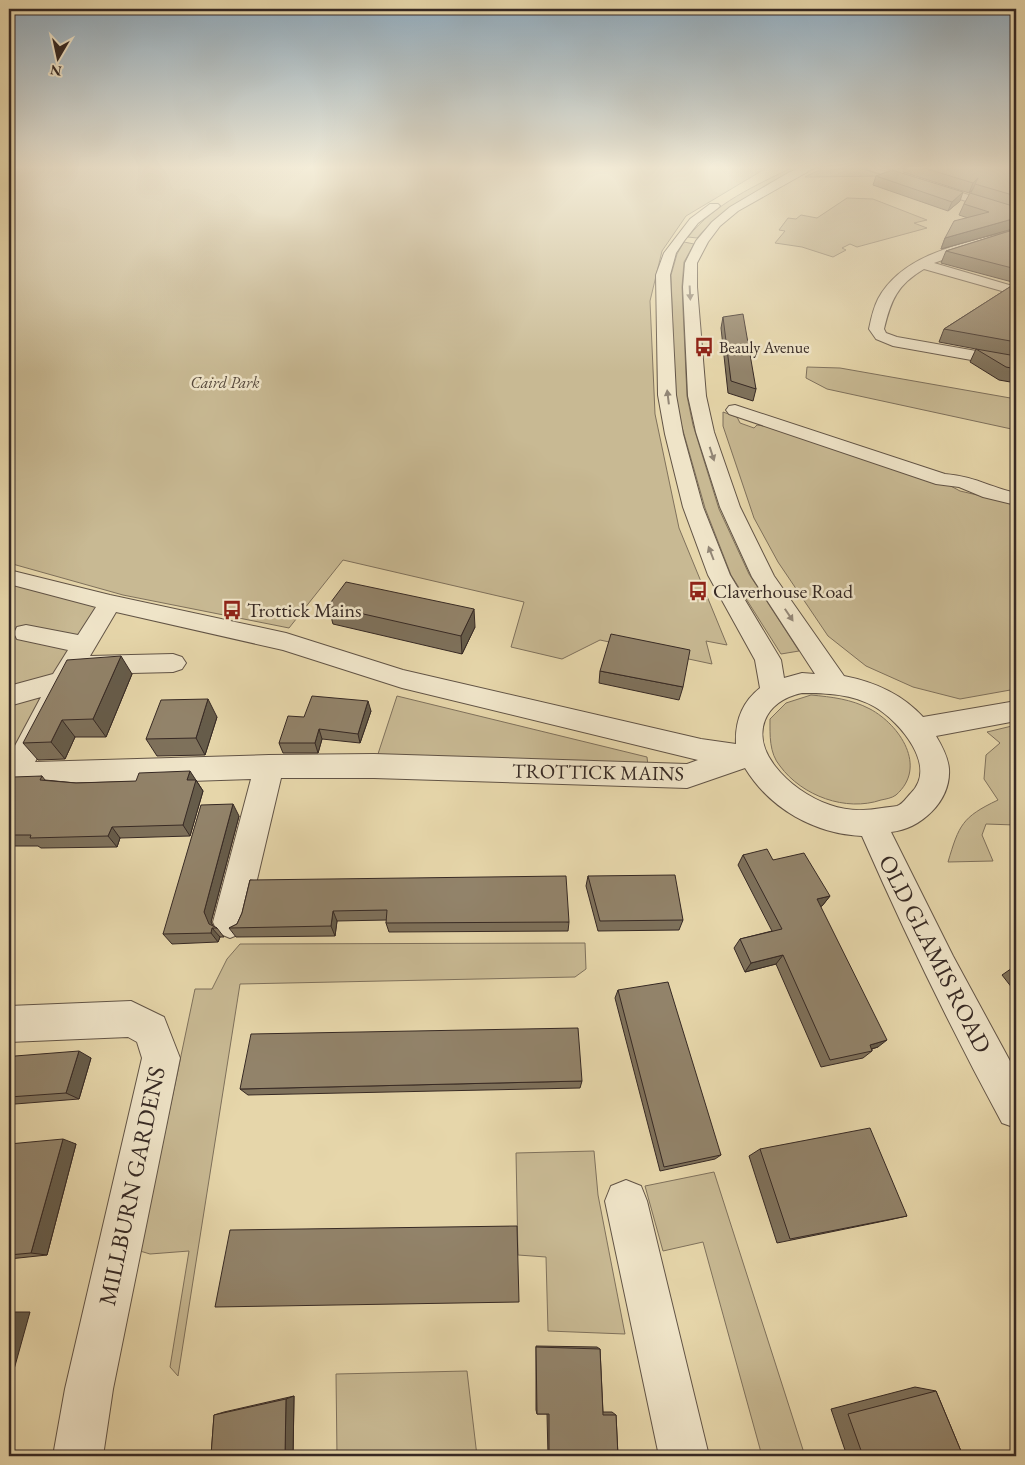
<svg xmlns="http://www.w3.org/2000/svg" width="1025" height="1465" font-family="'EB Garamond',serif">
	<rect width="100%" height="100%" fill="#e6d6aa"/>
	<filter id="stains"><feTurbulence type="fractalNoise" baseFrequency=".004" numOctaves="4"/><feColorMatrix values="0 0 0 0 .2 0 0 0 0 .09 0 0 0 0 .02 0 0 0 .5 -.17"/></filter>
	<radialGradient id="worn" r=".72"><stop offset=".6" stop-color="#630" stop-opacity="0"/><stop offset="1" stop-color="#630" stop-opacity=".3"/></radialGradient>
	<!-- green -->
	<path fill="#c8b993" stroke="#7f715c" d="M 9,167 L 768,167 L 686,216 L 662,251 L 650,301 L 655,414 L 679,528 L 727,645 L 706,641 L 712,664 L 600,640 L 562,659 L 511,647 L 524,602 L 343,560 L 289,628 L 123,595 L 9,563 Z
		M 793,167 L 803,167 C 765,188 725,205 697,238 L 688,237 C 715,203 755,186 793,167 Z
		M 823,168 L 859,168 L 886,176 L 805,177 Z
		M 847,198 L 873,199 L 927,220 L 914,223 L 927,228 L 857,247 L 850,244 L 842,248 L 846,250 L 833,257 L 802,247 L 775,243 L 785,231 L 779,230 L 788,218 L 796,219 L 801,215 L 817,218 Z
		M 684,242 L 694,244 L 684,262 L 682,287 L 687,396 L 693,425 L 719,509 L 749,574 L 799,651 L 781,654 L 731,575 L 705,508 L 678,413 L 675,395 L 671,275 L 677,254 Z
		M 807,367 L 840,368 L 1016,399 L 1016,430 L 827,389 L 806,378 Z
		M 723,412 L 737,417 L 740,423 L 754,428 L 757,425 L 765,426 L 947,484 L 960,491 L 1016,504 L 1016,689 L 960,699 L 913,687 L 866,666 L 828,636 L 778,562 L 754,518 L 723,426 Z
		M 9,577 L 110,603 L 62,681 L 9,696 Z
		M 51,690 L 19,750 L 9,751 L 9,703 Z
		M 811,695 C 832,697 851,699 870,709 C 900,725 928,767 896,795 C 892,798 886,799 881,800 C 846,812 802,796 780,766 C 769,753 770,735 770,719 L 786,703 Z
		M 397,696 L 647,757 L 648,766 L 377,757 Z
		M 1016,725 L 1016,828 L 1015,825 L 986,824 L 982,835 L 993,861 L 948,862 C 959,825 962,817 998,800 L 984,779 L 986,755 L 1000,743 L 987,732 Z
		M 585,943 L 586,969 L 575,977 L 240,984 L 178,1376 L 170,1367 L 189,1251 L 150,1254 L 140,1251 L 195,989 L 212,989 L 227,959 L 240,944 Z
		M 594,1151 L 598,1195 L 625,1334 L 548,1331 L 546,1257 L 518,1255 L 516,1153 Z
		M 714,1172 L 805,1456 L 762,1456 L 703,1242 L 663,1251 L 645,1186 Z
		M 467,1371 L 477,1456 L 337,1456 L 336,1374 Z"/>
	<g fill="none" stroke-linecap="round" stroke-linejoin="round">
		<defs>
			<path id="minor" d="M 802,167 L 816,167 L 738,211 L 720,226 L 708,242 L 697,263 L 697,287 L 706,396 L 714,432 L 740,507 L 774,576 L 844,676 C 875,682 902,694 923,717 L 1016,701 L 1016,721 L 936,736 C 942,746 948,757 949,769 C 951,801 921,829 891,832 L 953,956 L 1016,1072 L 1016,1128 L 1002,1123 C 951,1029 905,934 862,836 C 815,834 770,809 745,768 L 687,788 L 374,778 L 281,778 L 247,922 L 242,933 L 230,938 L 218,933 L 213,922 L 251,779 L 9,787 L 9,757 L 41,697 L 9,706 L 9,686 L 53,674 L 68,650 L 17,639 L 14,633 L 17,627 L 26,625 L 78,635 L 96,607 L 9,584 L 9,570 L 110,595 L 286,633 L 403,670 L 701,739 L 736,744 C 735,722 742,702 760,688 L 755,660 L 708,575 L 683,507 L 665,434 L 658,395 L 656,275 L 664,253 L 690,219 L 710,204 L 718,204 L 720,206 L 718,208 L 698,223 L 684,241 L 676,253 L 670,275 L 676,395 L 683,434 L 703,507 L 730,575 L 781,660 L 784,678 L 802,673 L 815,674 L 752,577 L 720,507 L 696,432 L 688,396 L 683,287 L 685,263 L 696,241 L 712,222 L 730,207 L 788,173 ZM 116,612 L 283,650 L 402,688 L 698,760 L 687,764 L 374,754 L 269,755 L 35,762 L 81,671 L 90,674 L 173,672 L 182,669 L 186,663 L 182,657 L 173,654 L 90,656 ZM 802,693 C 827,693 853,694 875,707 C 900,722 938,766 911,793 C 907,797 903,804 897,806 C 893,807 887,807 882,808 C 866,811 846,811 830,805 C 809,798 788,783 775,766 C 750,734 764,701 802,693 Z
				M 865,167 L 880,167 L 1016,210 L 1016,217 L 866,169 Z
				M 1016,230 L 1016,238 L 968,251 L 934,263 L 1016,287 L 1016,295 L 924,269 C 897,285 891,300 884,329 L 886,333 L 897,337 L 1016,358 L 1016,368 L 893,346 L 876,339 L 869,329 C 871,319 873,309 878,299 C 903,252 969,242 1016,230 Z
				M 735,405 L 945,474 C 973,476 990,487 1016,493 L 1016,505 L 983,497 L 959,487 L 936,484 L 729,414 L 726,410 L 729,406 Z
				M 131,1001 L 164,1017 L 180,1058 L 113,1389 L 103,1456 L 53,1456 L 65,1389 L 142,1058 L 137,1042 L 128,1037 L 9,1042 L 9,1006 Z
				M 626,1180 L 641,1186 L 647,1201 L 709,1456 L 659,1456 L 605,1201 L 611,1186 Z"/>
		</defs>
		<!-- minor casing -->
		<use href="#minor" stroke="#625446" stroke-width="2"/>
		<!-- minor -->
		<use href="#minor" fill="#efe4c8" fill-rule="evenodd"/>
	</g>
	<!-- wall -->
	<path fill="#7e715b" stroke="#362924" d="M 904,167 L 1016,167 L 1016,229 L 1016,228 L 941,249 L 945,238 L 968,218 L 959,215 L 964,204 L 973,189 L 969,193 L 903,172 Z
		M 876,176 L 960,201 L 948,211 L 873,185 Z
		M 1016,229 L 1016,283 L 941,263 L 946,251 Z
		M 1016,283 L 1016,383 L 999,380 L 970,362 L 976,349 L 939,342 L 944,329 Z
		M 723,317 L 756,389 L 753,401 L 728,393 L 721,328 Z
		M 328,606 L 475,627 L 462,654 L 333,624 Z
		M 600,671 L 683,687 L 679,700 L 599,683 Z
		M 132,674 L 106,737 L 75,737 L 65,759 L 38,760 L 23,743 Z
		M 371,711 L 360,743 L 322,739 L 318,753 L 283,753 L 279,743 L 304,717 Z
		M 217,717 L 205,755 L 157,756 L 146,739 Z
		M 42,776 L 45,780 L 76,783 L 196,780 L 203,791 L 190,836 L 120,838 L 117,847 L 41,848 L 38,846 L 9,846 L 9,784 Z
		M 239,816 L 211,922 L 213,926 L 217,928 L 224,937 L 220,937 L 218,942 L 172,944 L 163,934 Z
		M 743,855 L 773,860 L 830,896 L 822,906 L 820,906 L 878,1047 L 872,1049 L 872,1051 L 863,1058 L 821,1067 L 776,964 L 745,972 L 734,948 L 740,939 L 772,931 L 738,865 Z
		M 588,876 L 683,920 L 679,930 L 598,931 L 586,886 Z
		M 250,880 L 569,922 L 568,931 L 389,932 L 386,923 L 387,920 L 337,921 L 335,936 L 236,937 L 229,928 L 237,924 L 242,913 Z
		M 1015,966 L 1016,966 L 1016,993 L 1002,975 Z
		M 618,990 L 721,1155 L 715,1159 L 660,1171 L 615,998 Z
		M 91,1058 L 79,1099 L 15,1104 L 9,1101 L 9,1073 Z
		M 582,1081 L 580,1088 L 248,1095 L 240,1089 Z
		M 9,1144 L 76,1144 L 47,1255 L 9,1259 Z
		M 760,1149 L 907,1216 L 889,1220 L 777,1243 L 749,1156 Z
		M 536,1346 L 597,1347 L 600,1349 L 603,1412 L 612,1412 L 616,1415 L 618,1456 L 548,1456 L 547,1414 L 537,1414 L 536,1410 Z
		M 915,1387 L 936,1391 L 963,1456 L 847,1456 L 831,1409 Z
		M 294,1396 L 293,1456 L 211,1456 L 214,1415 L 224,1412 Z"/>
	<!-- shaded-wall -->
	<path fill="#665c4a" stroke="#362924" d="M 978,178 L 973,189 L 969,193 L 973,183 Z
		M 963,192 L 960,201 L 948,211 L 952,202 Z
		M 1016,218 L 1016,228 L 941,249 L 945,238 Z
		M 474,609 L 475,627 L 462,654 L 461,636 Z
		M 121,656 L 132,674 L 106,737 L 93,719 Z
		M 208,699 L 217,717 L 205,755 L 196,738 Z
		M 368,701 L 371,711 L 360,743 L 358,734 Z
		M 62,720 L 75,737 L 65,759 L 51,742 Z
		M 319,729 L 322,739 L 318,753 L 315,743 Z
		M 190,771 L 203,791 L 190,836 L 183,825 L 187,780 Z
		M 233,804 L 239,816 L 211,922 L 214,928 L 212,928 L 220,937 L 218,942 L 211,933 L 204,912 Z
		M 112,827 L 120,838 L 117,847 L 108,836 Z
		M 830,896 L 822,906 L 810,909 L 817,899 Z
		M 333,911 L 337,921 L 335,936 L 331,926 Z
		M 783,955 L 776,964 L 745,972 L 751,963 Z
		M 887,1040 L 878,1047 L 860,1052 L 870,1045 Z
		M 79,1051 L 91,1058 L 79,1099 L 66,1093 Z
		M 63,1139 L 76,1144 L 47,1255 L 31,1253 Z
		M 14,1312 L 30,1312 L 13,1373 L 9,1373 L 9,1329 Z
		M 294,1396 L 293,1456 L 285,1456 L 286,1399 Z"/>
	<!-- building -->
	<path fill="#92836a" stroke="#362924" d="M 921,167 L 1016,167 L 1016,196 L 975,184 L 978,178 L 973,183 Z
		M 892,170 L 963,192 L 952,202 L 876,176 Z
		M 970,193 L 1016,207 L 1016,218 L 945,238 L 954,221 L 989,212 L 964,204 Z
		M 1016,229 L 1016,269 L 946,251 Z
		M 1016,283 L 1016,342 L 944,329 Z
		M 743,314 L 756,389 L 731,381 L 723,317 Z
		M 976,349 L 1016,356 L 1016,369 L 1006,367 Z
		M 346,582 L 474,609 L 461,636 L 328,606 Z
		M 611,634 L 690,650 L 683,687 L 600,671 Z
		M 121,656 L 93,719 L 62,720 L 51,742 L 23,743 L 67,660 Z
		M 312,696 L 368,701 L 358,734 L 319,729 L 315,743 L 279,743 L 288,716 L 304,717 Z
		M 208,699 L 196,738 L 146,739 L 161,700 Z
		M 190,771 L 187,780 L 196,780 L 183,825 L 112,827 L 108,836 L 30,838 L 31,835 L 9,835 L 9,784 L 13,777 L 42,776 L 40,780 L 76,783 L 136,781 L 139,773 Z
		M 233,804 L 204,912 L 209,924 L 217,928 L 212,928 L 211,933 L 163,934 L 201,805 Z
		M 767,849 L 773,860 L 804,853 L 830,896 L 817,899 L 887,1040 L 870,1045 L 872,1051 L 830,1060 L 783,955 L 751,963 L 740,939 L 782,929 L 743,855 Z
		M 675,875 L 683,920 L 600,921 L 588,876 Z
		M 566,876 L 569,922 L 386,923 L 387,910 L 333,911 L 331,926 L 229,928 L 237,924 L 242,913 L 250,880 Z
		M 668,982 L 721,1155 L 664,1167 L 618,990 Z
		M 578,1028 L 582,1081 L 240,1089 L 251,1034 Z
		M 79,1051 L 66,1093 L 9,1097 L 9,1073 L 15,1056 Z
		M 870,1128 L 907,1216 L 790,1239 L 760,1149 Z
		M 63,1139 L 31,1253 L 9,1255 L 9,1144 Z
		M 517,1226 L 519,1302 L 215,1307 L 230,1230 Z
		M 9,1312 L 14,1312 L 9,1329 Z
		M 536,1347 L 600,1349 L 603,1415 L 616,1415 L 618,1456 L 549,1456 L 549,1414 L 537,1414 Z
		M 936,1391 L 963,1456 L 863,1456 L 848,1414 Z
		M 286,1399 L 285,1456 L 211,1456 L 214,1415 Z"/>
	<!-- one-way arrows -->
	<defs><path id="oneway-solid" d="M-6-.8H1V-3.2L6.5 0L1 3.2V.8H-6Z" transform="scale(1.25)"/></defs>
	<g fill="#928676">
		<use href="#oneway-solid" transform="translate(690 293) rotate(87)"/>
		<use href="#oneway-solid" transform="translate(668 397) rotate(-97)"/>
		<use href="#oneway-solid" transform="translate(712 454) rotate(72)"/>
		<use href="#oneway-solid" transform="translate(711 553) rotate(-111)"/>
		<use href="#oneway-solid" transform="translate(789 615) rotate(56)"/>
	</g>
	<!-- sky -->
	<linearGradient id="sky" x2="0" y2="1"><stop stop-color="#8faabd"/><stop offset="0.45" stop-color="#f4edd9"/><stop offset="1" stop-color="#f4edd9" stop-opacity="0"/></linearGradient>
	<rect width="1025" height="372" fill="url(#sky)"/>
	<!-- icons -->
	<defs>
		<symbol id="bus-bare" viewBox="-9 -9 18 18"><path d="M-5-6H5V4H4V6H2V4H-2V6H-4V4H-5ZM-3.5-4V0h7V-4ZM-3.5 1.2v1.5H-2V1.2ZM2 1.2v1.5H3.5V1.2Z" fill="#8f2418" stroke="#efe4c8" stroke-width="2.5" paint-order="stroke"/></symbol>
	</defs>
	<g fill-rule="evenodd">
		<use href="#bus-bare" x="690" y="333" width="28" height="28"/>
		<use href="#bus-bare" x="684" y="577" width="28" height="28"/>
		<use href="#bus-bare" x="218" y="596" width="28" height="28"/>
	</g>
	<g text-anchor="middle" stroke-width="5" stroke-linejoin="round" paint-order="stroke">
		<!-- far-poi labels -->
		<g font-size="16" fill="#362924" stroke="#efe4c8" text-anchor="start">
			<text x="719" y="353">Beauly Avenue</text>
		</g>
		<!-- far-park labels -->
		<g font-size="16" font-style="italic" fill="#53463a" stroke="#efe4c8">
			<text x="225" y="388">Caird Park</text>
		</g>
		<!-- poi labels -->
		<g font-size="20" fill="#362924" stroke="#efe4c8" text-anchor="start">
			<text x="713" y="598">Claverhouse Road</text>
			<text x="247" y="617">Trottick Mains</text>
		</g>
		<!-- street labels -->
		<g font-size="20" fill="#362924" stroke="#efe4c8">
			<text transform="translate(598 772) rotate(1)" y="7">TROTTICK MAINS</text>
		</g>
		<!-- near-street labels -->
		<g font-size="24" fill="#362924" stroke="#efe4c8">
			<text transform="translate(935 954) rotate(63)" y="8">OLD GLAMIS ROAD</text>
			<text transform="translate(132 1186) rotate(-78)" y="8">MILLBURN GARDENS</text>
		</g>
	</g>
	<!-- margin -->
	<rect width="1025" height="1465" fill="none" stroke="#e6d6aa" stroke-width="30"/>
	<rect x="10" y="10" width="1005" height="1445" fill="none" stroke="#362924" stroke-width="2.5"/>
	<rect x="15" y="15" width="995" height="1435" fill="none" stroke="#362924"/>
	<!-- north arrow -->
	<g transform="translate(58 58) rotate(189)" stroke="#efe4c8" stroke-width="4" paint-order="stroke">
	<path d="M0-4L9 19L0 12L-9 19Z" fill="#362924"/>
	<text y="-8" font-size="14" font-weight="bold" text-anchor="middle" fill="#362924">N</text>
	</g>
	<rect width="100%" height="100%" filter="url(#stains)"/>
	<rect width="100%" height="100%" fill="url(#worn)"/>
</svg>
